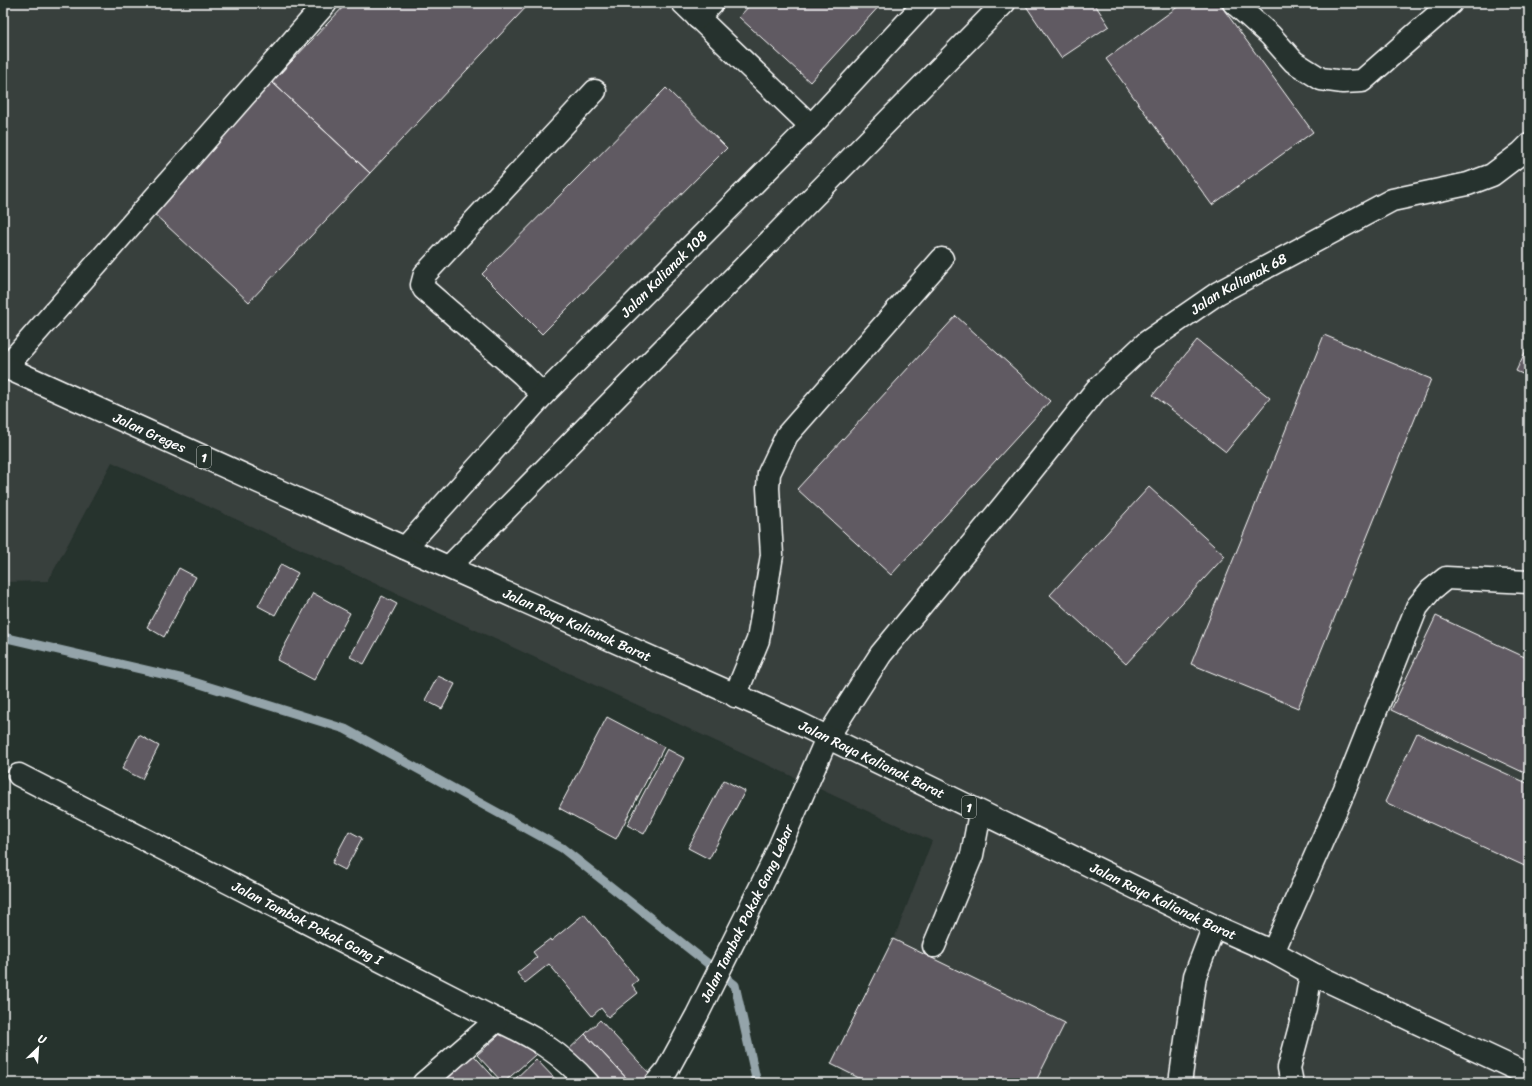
<svg xmlns="http://www.w3.org/2000/svg" width="1532" height="1086" font-family="Sriracha,sans-serif">
	<rect width="100%" height="100%" fill="#26332d"/>
	<filter id="ink" filterUnits="userSpaceOnUse"><feTurbulence type="fractalNoise" baseFrequency=".025" numOctaves="2"/><feDisplacementMap in="SourceGraphic" scale="8" xChannelSelector="R" yChannelSelector="G"/><feConvolveMatrix kernelMatrix="1 2 1 2 8 2 1 2 1" color-interpolation-filters="sRGB"/></filter>
	<g filter="url(#ink)">
		<!-- built -->
		<path fill="#383f3d" d="M 3,3 L 1529,3 L 1529,1083 L 838,1083 L 932,841 L 112,462 L 48,581 L 3,582 Z"/>
		<g fill="none" stroke-linecap="round" stroke-linejoin="round">
			<!-- stream -->
			<path stroke="#94a4aa" stroke-width="9" d="M 3,637 L 184,679 L 345,729 L 562,848 L 735,985 L 757,1083"/>
		</g>
		<!-- building -->
		<path fill="#615a62" stroke="#fff" d="M 347,3 L 530,3 L 370,173 L 272,82 Z
			M 752,3 L 882,3 L 810,82 L 739,17 Z
			M 1024,3 L 1094,3 L 1109,26 L 1061,58 Z
			M 1183,3 L 1219,3 L 1313,132 L 1212,205 L 1106,59 Z
			M 272,82 L 370,173 L 249,302 L 151,211 Z
			M 666,88 L 727,148 L 542,334 L 482,274 Z
			M 956,316 L 1050,401 L 891,575 L 797,489 Z
			M 1324,335 L 1431,379 L 1298,708 L 1191,664 Z
			M 1197,340 L 1270,398 L 1226,452 L 1153,395 Z
			M 1529,344 L 1529,377 L 1516,371 Z
			M 1149,487 L 1225,556 L 1126,664 L 1050,595 Z
			M 281,564 L 298,573 L 275,615 L 258,606 Z
			M 179,568 L 196,577 L 164,637 L 147,627 Z
			M 313,593 L 350,613 L 314,680 L 277,660 Z
			M 382,596 L 397,604 L 364,664 L 350,657 Z
			M 1436,616 L 1529,659 L 1529,775 L 1391,710 Z
			M 438,676 L 455,684 L 442,709 L 425,700 Z
			M 607,717 L 664,747 L 616,839 L 559,808 Z
			M 1417,733 L 1529,784 L 1529,868 L 1385,802 Z
			M 139,735 L 159,746 L 142,779 L 122,769 Z
			M 667,749 L 684,758 L 644,834 L 627,825 Z
			M 724,780 L 745,791 L 709,859 L 688,848 Z
			M 349,831 L 362,838 L 345,870 L 332,863 Z
			M 584,914 L 638,980 L 632,985 L 638,993 L 608,1017 L 601,1008 L 592,1016 L 549,964 L 525,983 L 517,973 L 537,957 L 533,952 L 550,939 L 551,941 Z
			M 893,939 L 1065,1023 L 1035,1083 L 869,1083 L 831,1064 Z
			M 600,1020 L 651,1075 L 642,1083 L 631,1083 L 585,1034 Z
			M 508,1027 L 535,1055 L 503,1083 L 477,1055 Z
			M 585,1034 L 631,1083 L 592,1083 L 564,1054 Z
			M 468,1049 L 499,1083 L 445,1083 L 438,1076 Z
			M 536,1059 L 559,1083 L 515,1083 L 513,1081 Z"/>
		<g fill="none" stroke-linecap="round" stroke-linejoin="round">
			<defs>
				<g id="minor">
					<path d="M 683,3 L 811,126"/>
					<path d="M 1234,3 L 1270,35 L 1294,62 L 1321,79 L 1343,82 L 1362,81 L 1451,3"/>
					<path d="M 698,18 L 712,3"/>
					<path d="M 6,367 L 326,3"/>
					<path d="M 543,395 L 522,374 L 424,289 L 422,285 L 425,274 L 595,91"/>
					<path id="s1" d="M 405,548 L 543,395 L 811,126 L 925,3"/>
					<path d="M 449,567 L 1004,3"/>
					<path d="M 735,696 L 758,640 L 772,555 L 768,488 L 769,473 L 787,435 L 942,259"/>
					<path id="s2" d="M 19,775 L 497,1020 C 533,1036 561,1053 588,1083"/>
					<path d="M 934,946 L 972,855 L 980,813"/>
					<path d="M 1273,952 L 1344,791 L 1417,607 L 1431,590 L 1446,578 L 1529,582"/>
					<path d="M 424,1083 L 497,1020"/>
					<path id="s3" d="M 656,1083 L 667,1070 L 697,1015 L 772,864 L 827,738 L 881,654 L 1004,505 L 1096,390 L 1147,342 L 1218,293 L 1392,200 L 1468,184 L 1492,175 L 1521,153 L 1529,145"/>
					<path d="M 1180,1083 L 1195,976 L 1214,926"/>
					<path d="M 1292,1083 L 1289,1068 L 1305,1008 L 1311,973"/>
				</g>
				<g id="highway">
					<path id="s4" d="M 3,366 L 405,548 L 796,722 L 1214,926 L 1273,952 L 1311,973 L 1529,1075"/>
				</g>
			</defs>
			<!-- minor casing -->
			<use href="#minor" stroke="#fff" stroke-width="25"/>
			<!-- highway casing -->
			<use href="#highway" stroke="#fff" stroke-width="25"/>
			<!-- minor -->
			<use href="#minor" stroke="#26332d" stroke-width="22"/>
			<!-- highway -->
			<use href="#highway" stroke="#26332d" stroke-width="22"/>
		</g>
	</g>
	<g text-anchor="middle" stroke-width="4" stroke-linejoin="round" paint-order="stroke">
		<!-- shield labels -->
		<g fill="#26332d" stroke="#bec2c0" stroke-width="1">
			<rect x="197" y="446" width="14" height="22" rx="3"/>
			<rect x="962" y="796" width="14" height="22" rx="3"/>
		</g>
		<g font-size="13" font-weight="bold" fill="#fff">
			<text x="204" y="462">1</text>
			<text x="969" y="812">1</text>
		</g>
		<!-- street labels -->
		<g font-size="14" fill="#fff" stroke="#26332d">
			<text dy="5" stroke="none"><textPath href="#s1" startOffset="377">Jalan Kalianak 108</textPath></text>
			<text dy="5" stroke="none"><textPath href="#s3" startOffset="1005">Jalan Kalianak 68</textPath></text>
			<text dy="5" stroke="none"><textPath href="#s4" startOffset="161">Jalan Greges</textPath></text>
			<text dy="5" stroke="none"><textPath href="#s4" startOffset="630">Jalan Raya Kalianak Barat</textPath></text>
			<text dy="5" stroke="none"><textPath href="#s4" startOffset="954">Jalan Raya Kalianak Barat</textPath></text>
			<text dy="5" stroke="none"><textPath href="#s4" startOffset="1278">Jalan Raya Kalianak Barat</textPath></text>
			<text dy="5" stroke="none"><textPath href="#s3" startOffset="193">Jalan Tambak Pokak Gang Lebar</textPath></text>
			<text dy="5" stroke="none"><textPath href="#s2" startOffset="324">Jalan Tambak Pokak Gang I</textPath></text>
		</g>
	</g>
	<!-- margin -->
	<rect width="1532" height="1086" fill="none" stroke="#26332d" stroke-width="16"/>
	<rect x="8" y="8" width="1516" height="1070" fill="none" stroke="#fff" stroke-width="1.5" filter="url(#ink)"/>
	<!-- north arrow -->
	<g transform="translate(38 1048) rotate(25)" stroke="#26332d" stroke-width="3" paint-order="stroke">
	<path d="M0-3L7 15L0 10L-7 15Z" fill="#ffffff"/>
	<text y="-6" font-size="11" font-weight="bold" text-anchor="middle" fill="#ffffff">U</text>
	</g>
</svg>
